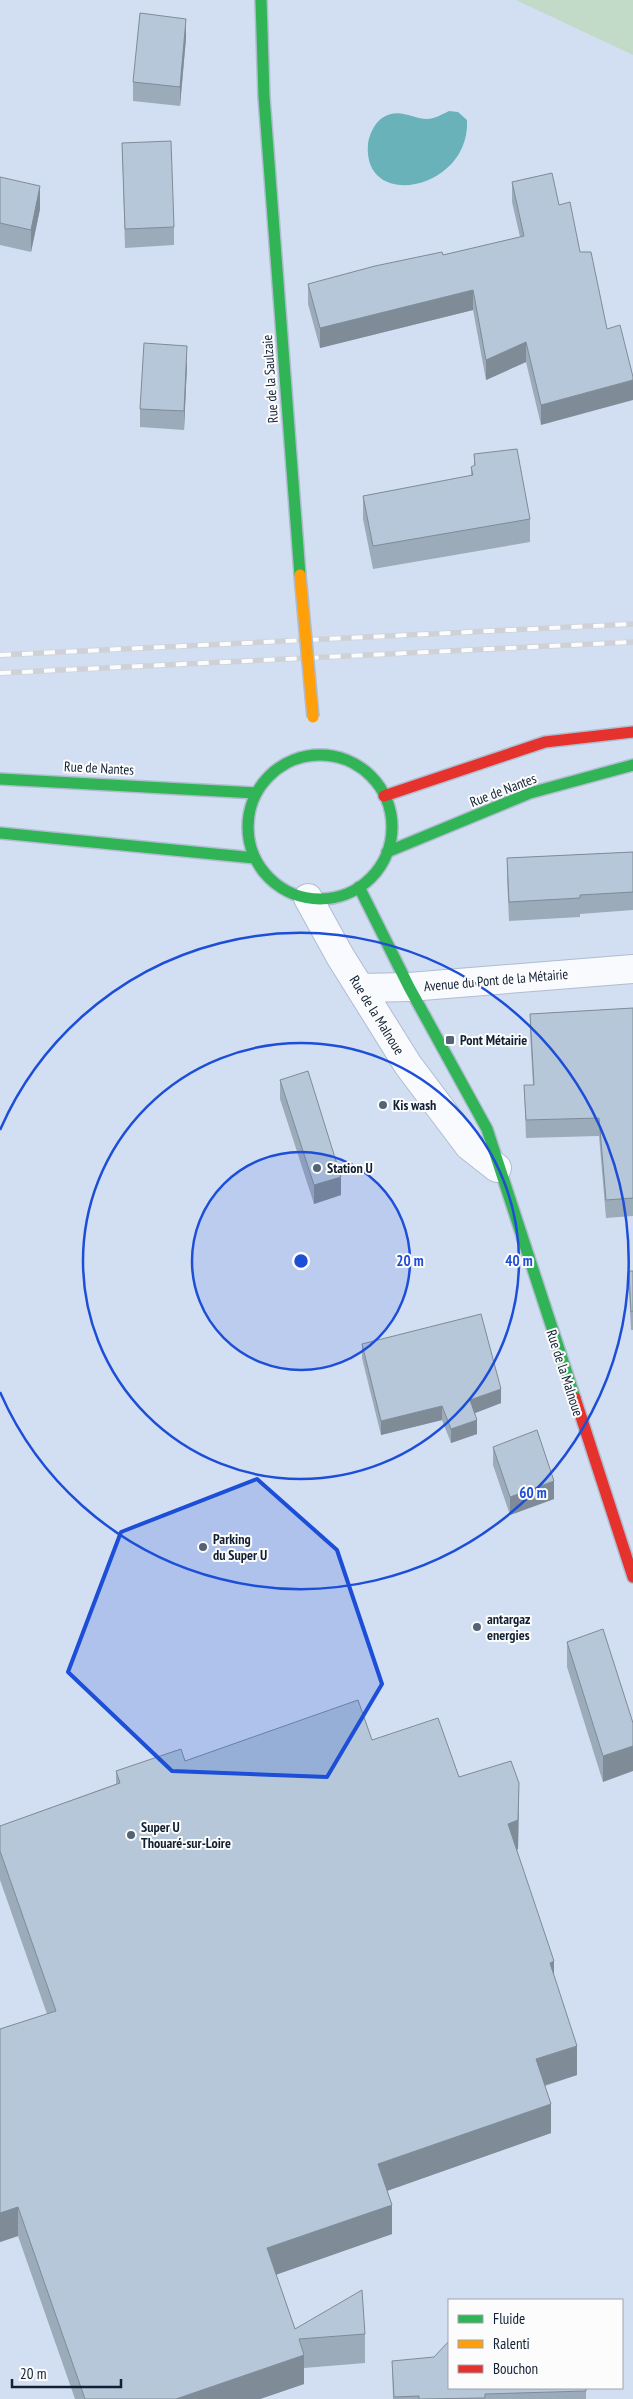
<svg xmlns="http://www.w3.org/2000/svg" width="633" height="2399" font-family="'PT Sans Narrow',sans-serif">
	<rect width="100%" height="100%" fill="#d2dff2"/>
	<!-- green -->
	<path fill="#c2dbc8" d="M 516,0 L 633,0 L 633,55 Z"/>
	<!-- water -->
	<path fill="#69b2b9" d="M 449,111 L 458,112 L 467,120 C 471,190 362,212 368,144 C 369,135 374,124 382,118 C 400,107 411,119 427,119 C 434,119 443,114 449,111 Z"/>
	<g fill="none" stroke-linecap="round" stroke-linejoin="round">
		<defs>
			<path id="street" d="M 308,898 L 340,956 L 408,1065 L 469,1146 L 497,1168
				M 360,988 L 409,987 L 633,969"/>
			<path id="fast" d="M 261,0 L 264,97 L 300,575
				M248 827a72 72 0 1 1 144 0a72 72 0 1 1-144 0Z
				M 0,779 L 256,793
				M 0,833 L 255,858
				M 387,852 L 530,793 L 633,765
				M 359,887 L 409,987 L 487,1129 L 575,1398"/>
			<path id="jam" d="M 384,796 L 545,742 L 633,732
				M 575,1398 L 633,1577"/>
		</defs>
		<!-- street casing -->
		<use href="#street" stroke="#b0bdd0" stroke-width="30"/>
		<!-- fast casing -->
		<use href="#fast" stroke="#b0bdd0" stroke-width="14"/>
		<!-- jam casing -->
		<use href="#jam" stroke="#b0bdd0" stroke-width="14"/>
		<!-- street -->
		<use href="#street" stroke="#f8fafd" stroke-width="28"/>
		<!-- fast -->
		<use href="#fast" stroke="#30b455" stroke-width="11"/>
		<!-- jam -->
		<use href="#jam" stroke="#e5322d" stroke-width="11"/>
		<defs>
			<path id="rail" d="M 0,655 L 633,624
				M 0,673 L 633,642"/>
		</defs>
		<!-- rail casing -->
		<use href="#rail" stroke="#ced2d8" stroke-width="5.5"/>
		<!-- rail -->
		<use href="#rail" stroke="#fcfcfc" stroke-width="4" stroke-dasharray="11" stroke-linecap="butt"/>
		<defs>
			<path id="slow-bridge" d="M 300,575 L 313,717"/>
		</defs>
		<!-- slow-bridge casing -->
		<use href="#slow-bridge" stroke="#b0bdd0" stroke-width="14" stroke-linecap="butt"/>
		<!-- slow-bridge -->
		<use href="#slow-bridge" stroke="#ff9f0a" stroke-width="11"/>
	</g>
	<!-- wall -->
	<path fill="#9cabba" d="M 186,38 L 180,106 L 133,101 L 133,82 Z
		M 122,143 L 174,227 L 174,245 L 125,248 Z
		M 552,173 L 541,425 L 526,362 L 486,380 L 473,310 L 320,348 L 308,304 L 308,284 L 443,255 L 520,237 L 512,202 L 512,182 Z
		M 0,177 L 40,209 L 31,252 L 0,245 Z
		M 187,365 L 184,430 L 140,427 L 140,409 Z
		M 474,454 L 530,519 L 530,542 L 373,569 L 363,519 L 363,496 L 471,476 L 471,467 L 474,466 Z
		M 633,852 L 633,910 L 580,914 L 580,917 L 509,921 L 507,877 L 507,858 Z
		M 633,1008 L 633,1216 L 606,1218 L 599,1136 L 526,1138 L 524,1085 L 533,1085 L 530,1032 L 530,1014 Z
		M 280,1080 L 341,1195 L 314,1204 L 280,1099 Z
		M 629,1271 L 633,1271 L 633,1330 L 631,1330 L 629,1290 Z
		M 362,1344 L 501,1403 L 475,1413 L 477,1434 L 451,1443 L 442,1420 L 381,1435 L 362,1358 Z
		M 493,1447 L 554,1499 L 510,1515 L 493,1465 Z
		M 567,1642 L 633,1723 L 603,1782 L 567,1667 Z
		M 372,1740 L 459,1777 L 519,1812 L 518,1849 L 517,1850 L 554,1978 L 577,2075 L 545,2086 L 551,2133 L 387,2191 L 392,2234 L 276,2274 L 295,2329 L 365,2334 L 365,2363 L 304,2368 L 304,2384 L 260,2399 L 75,2399 L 18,2236 L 0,2242 L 0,2029 L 47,2014 L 0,1880 L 0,1826 L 116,1784 L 116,1771 L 185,1761 Z
		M 392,2361 L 586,2391 L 586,2399 L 393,2399 Z"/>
	<!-- shaded-wall -->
	<path fill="#7f8b97" d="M 186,19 L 186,38 L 180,106 L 180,87 Z
		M 40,186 L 40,209 L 31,252 L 31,230 Z
		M 473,290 L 473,310 L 320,348 L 320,328 Z
		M 526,342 L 526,362 L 486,380 L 486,360 Z
		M 187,346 L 187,365 L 184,430 L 184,411 Z
		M 633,380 L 633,400 L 541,425 L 541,405 Z
		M 341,1177 L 341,1195 L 314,1204 L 314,1185 Z
		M 501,1389 L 501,1403 L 470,1415 L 470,1400 Z
		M 442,1406 L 442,1420 L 381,1435 L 381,1421 Z
		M 477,1420 L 477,1434 L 451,1443 L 451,1429 Z
		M 554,1481 L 554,1499 L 510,1515 L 510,1497 Z
		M 633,1746 L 633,1771 L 603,1782 L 603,1756 Z
		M 519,1783 L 518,1849 L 508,1853 L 508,1824 Z
		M 554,1961 L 554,1991 L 550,1963 Z
		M 577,2046 L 577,2075 L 536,2088 L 536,2059 Z
		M 551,2104 L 551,2133 L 378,2194 L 378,2164 Z
		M 392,2205 L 392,2234 L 267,2278 L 267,2248 Z
		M 18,2207 L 18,2236 L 0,2242 L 0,2213 Z
		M 304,2355 L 304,2384 L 260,2399 L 176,2399 Z"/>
	<!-- building -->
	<path fill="#b5c7d8" stroke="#7f8b97" d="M 140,13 L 186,19 L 180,87 L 133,82 Z
		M 171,141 L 174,227 L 125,229 L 122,143 Z
		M 552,173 L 559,205 L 570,202 L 580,252 L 591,252 L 607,329 L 620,325 L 633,377 L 633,380 L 541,405 L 526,342 L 486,360 L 473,290 L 320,328 L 308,284 L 375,266 L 442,252 L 443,255 L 524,236 L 512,182 Z
		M 0,177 L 40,186 L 31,230 L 0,223 Z
		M 144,343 L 187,346 L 184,411 L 140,409 Z
		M 517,449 L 530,519 L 373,546 L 363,496 L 473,475 L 471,467 L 475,465 L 474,454 Z
		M 633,852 L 633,892 L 580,895 L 580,898 L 509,902 L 507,858 Z
		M 633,1008 L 633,1198 L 606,1200 L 599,1118 L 526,1120 L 524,1085 L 534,1085 L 530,1014 Z
		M 308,1071 L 341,1177 L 314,1185 L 280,1080 Z
		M 629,1271 L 633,1271 L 633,1311 L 631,1312 Z
		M 481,1314 L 501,1389 L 470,1400 L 477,1420 L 451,1429 L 442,1406 L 381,1421 L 362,1344 Z
		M 537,1430 L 554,1481 L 510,1497 L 493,1447 Z
		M 603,1629 L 633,1723 L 633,1746 L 603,1756 L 567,1642 Z
		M 358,1700 L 372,1740 L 438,1718 L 459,1777 L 511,1761 L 519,1783 L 518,1820 L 508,1824 L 554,1961 L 550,1963 L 577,2046 L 536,2059 L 551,2104 L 378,2164 L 392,2205 L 267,2248 L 295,2329 L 362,2290 L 365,2334 L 299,2339 L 304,2355 L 176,2399 L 85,2399 L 18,2207 L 0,2213 L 0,2029 L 56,2011 L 0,1851 L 0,1826 L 120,1783 L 116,1771 L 181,1749 L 185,1761 Z
		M 449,2341 L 449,2388 L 586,2388 L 586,2391 L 485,2394 L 485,2398 L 419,2399 L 419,2396 L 394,2397 L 392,2361 L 434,2357 Z"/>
	<!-- marked area -->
	<path fill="#1d4ed8" fill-opacity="0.2" stroke="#1d4ed8" stroke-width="4" stroke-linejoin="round" d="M 257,1479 L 337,1550 L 382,1684 L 327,1777 L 172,1771 L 68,1672 L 121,1532 Z"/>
	<!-- distance rings -->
	<circle cx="301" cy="1261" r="109" fill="#1d4ed8" fill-opacity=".12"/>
	<g fill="none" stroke="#1d4ed8" stroke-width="2.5">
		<circle cx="301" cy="1261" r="109"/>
		<circle cx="301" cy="1261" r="218"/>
		<path d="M0 1130A328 328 0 1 1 0 1392"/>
	</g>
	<!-- markers -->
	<g fill="#556376" stroke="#fcfcfc" stroke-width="2">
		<rect x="445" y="1035" width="10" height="10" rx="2.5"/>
		<circle cx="383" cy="1105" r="5"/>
		<circle cx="317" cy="1168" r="5"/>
		<circle cx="203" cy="1547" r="5"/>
		<circle cx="477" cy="1627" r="5"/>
		<circle cx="131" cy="1835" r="5"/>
	</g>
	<g text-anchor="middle" stroke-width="4" stroke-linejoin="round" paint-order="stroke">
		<!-- street labels -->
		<g font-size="14" fill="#112034" stroke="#fcfcfc">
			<text transform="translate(270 379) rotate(-94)" y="5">Rue de la Saulzaie</text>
			<text transform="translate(99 768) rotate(3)" y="5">Rue de Nantes</text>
			<text transform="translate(503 790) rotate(-21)" y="5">Rue de Nantes</text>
			<text transform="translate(496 980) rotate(-5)" y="5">Avenue du Pont de la Métairie</text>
			<text transform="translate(377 1015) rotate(58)" y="5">Rue de la Malnoue</text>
			<text transform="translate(565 1373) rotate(72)" y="5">Rue de la Malnoue</text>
		</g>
		<!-- poi labels -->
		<g font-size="14" font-weight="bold" fill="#112034" stroke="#fcfcfc" text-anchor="start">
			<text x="460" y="1045">Pont Métairie</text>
			<text x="393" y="1110">Kis wash</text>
			<text x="327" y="1173">Station U</text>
			<text x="213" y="1544">Parking<tspan x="213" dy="16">du Super U</tspan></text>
			<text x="487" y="1624">antargaz<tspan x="487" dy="16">energies</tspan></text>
			<text x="141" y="1832">Super U<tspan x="141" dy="16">Thouaré-sur-Loire</tspan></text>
		</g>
	</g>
	<circle cx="301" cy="1261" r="8" fill="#1d4ed8" stroke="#fcfcfc" stroke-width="2.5"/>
	<g font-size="15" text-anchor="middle" font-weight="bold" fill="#1d4ed8" stroke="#fcfcfc" stroke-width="4" stroke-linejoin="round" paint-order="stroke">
		<text x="410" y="1266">20 m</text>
		<text x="519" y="1266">40 m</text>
		<text x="533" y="1498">60 m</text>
	</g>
	<!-- legend -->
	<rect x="448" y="2299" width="175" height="90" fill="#fcfcfc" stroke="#9ea4ac"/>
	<rect x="458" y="2315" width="25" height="8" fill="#30b455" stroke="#9ea4ac"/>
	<text x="493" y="2324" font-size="15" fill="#112034">Fluide</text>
	<rect x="458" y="2340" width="25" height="8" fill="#ff9f0a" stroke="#9ea4ac"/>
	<text x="493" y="2349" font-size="15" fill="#112034">Ralenti</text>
	<rect x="458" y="2365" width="25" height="8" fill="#e5322d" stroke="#9ea4ac"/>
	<text x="493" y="2374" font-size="15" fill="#112034">Bouchon</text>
	<!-- scale -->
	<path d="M12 2379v8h109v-8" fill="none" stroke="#112034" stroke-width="2.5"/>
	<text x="20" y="2379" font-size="15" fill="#112034" stroke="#fcfcfc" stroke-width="4" paint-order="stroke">20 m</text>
</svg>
